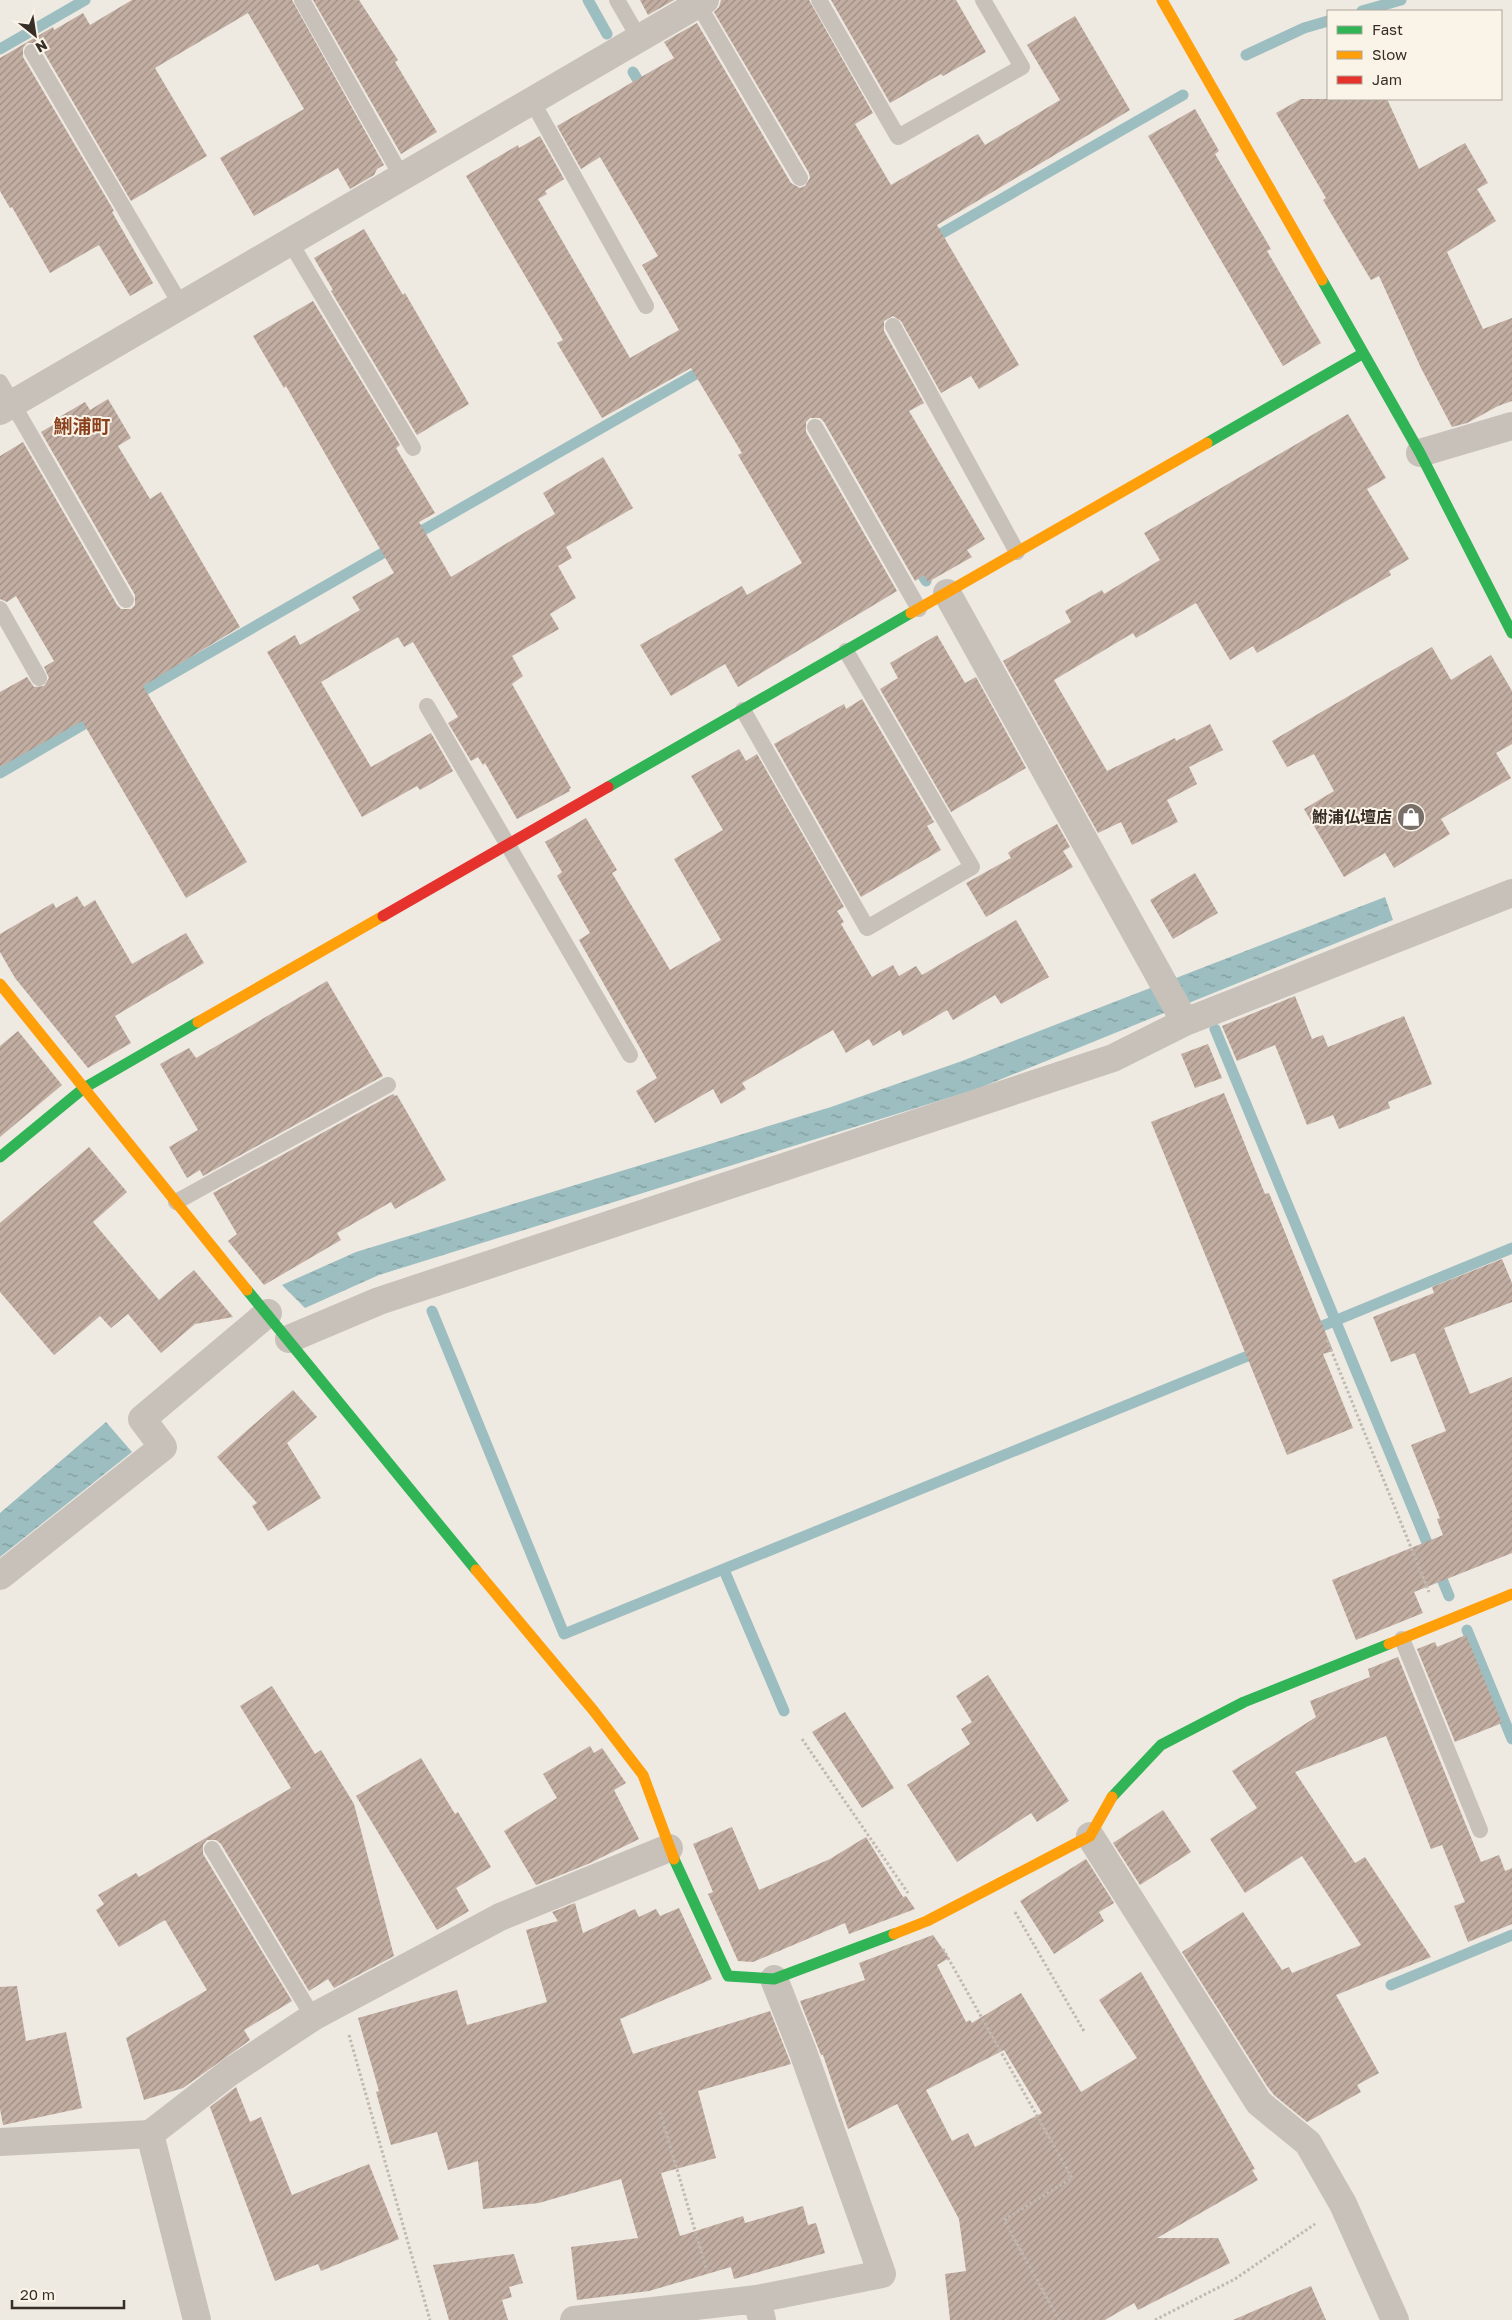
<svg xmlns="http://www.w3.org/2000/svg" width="1512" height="2320" font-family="'Golos Text','Noto Sans JP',sans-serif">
	<defs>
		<pattern id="water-ripples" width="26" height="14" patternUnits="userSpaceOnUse" patternTransform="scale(1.25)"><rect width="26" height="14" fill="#9cbec0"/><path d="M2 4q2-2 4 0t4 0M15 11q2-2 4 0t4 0" fill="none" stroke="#809b9c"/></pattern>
		<pattern id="building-hatch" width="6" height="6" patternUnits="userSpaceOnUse" patternTransform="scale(1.25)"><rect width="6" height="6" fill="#c2aea2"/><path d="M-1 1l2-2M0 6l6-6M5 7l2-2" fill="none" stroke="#9f8e84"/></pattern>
	</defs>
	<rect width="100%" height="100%" fill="#eee9e1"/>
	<!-- water -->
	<path fill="url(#water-ripples)" d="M 1385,897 L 1393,920 L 977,1089 L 379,1275 L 305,1308 L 282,1285 L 356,1252 L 831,1107 L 962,1061 Z
		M 106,1422 L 132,1452 L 0,1557 L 0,1513 Z"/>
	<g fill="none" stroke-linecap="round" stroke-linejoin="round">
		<!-- stream -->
		<path stroke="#9cbec0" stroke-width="11" d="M 588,0 L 607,34
			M 1362,11 L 1401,0
			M 0,49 L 85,0
			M 1246,55 L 1304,28 L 1328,21
			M 633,72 L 645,92
			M 930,240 L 1183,95
			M 411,537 L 708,367
			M 915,563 L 926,581
			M 132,697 L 395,546
			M 0,773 L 96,717
			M 1215,1029 L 1449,1596
			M 432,1311 L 564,1634 L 1260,1351
			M 1310,1331 L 1512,1248
			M 724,1570 L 784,1711
			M 1467,1630 L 1512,1739
			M 1391,1985 L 1512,1935"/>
	</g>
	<!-- building -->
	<path fill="url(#building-hatch)" fill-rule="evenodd" d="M 132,0 L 292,0 L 384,165 L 377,169 L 374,175 L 350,189 L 338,168 L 254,216 L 220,158 L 304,109 L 248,13 L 155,68 L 207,156 L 131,201 L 41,47 L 36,43 L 27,43 L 23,48 L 23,57 L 114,211 L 112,212 L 153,283 L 130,296 L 99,245 L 50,273 L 12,207 L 10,208 L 0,191 L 0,58 L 53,27 L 54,30 L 83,13 L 90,25 Z
		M 313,0 L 359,0 L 398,60 L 395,62 L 437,132 L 401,154 Z
		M 640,0 L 674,0 L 648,15 Z
		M 721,0 L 809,0 L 873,113 L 855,124 L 891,185 L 978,134 L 985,145 L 1060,100 L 1027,45 L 1075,16 L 1130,110 L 937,225 L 1019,365 L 979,389 L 971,376 L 941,393 L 901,321 L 893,316 L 884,321 L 884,331 L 924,403 L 909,411 L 985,539 L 967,550 L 972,557 L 928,582 L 924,575 L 915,581 L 824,422 L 820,418 L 810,418 L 806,422 L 806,432 L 897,591 L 738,687 L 725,664 L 671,696 L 640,645 L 742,586 L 747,595 L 802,563 L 738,455 L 742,453 L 691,368 L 602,418 L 557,343 L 563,340 L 466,176 L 518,145 L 519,148 L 540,136 L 564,179 L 545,191 L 547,194 L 538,199 L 630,358 L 679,330 L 642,265 L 658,256 L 600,157 L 581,169 L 557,126 L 674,58 L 664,42 L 697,23 L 791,183 L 800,188 L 805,186 L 810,178 L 809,173 L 714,12 L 719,7 Z
		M 831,0 L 956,0 L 986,52 L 943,76 L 941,74 L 890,103 Z
		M 1301,99 L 1387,99 L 1419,169 L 1465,143 L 1488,183 L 1477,189 L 1496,221 L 1447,252 L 1483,329 L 1512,318 L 1512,401 L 1498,406 L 1467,423 L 1452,427 L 1421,368 L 1379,276 L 1371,280 L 1323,200 L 1326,198 L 1276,113 Z
		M 1195,109 L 1219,151 L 1215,154 L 1271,249 L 1267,251 L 1321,343 L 1283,366 L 1148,136 Z
		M 364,229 L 403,295 L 405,293 L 469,404 L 417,435 L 331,291 L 333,290 L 314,258 Z
		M 313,301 L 400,445 L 396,448 L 435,513 L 419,522 L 451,577 L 555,514 L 543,493 L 603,457 L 633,508 L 566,547 L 572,558 L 558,566 L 576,598 L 550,614 L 559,629 L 512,656 L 523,676 L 512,684 L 571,788 L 569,789 L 570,791 L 517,819 L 485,763 L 483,765 L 478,757 L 471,761 L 448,723 L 458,717 L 413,642 L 404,647 L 398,637 L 321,682 L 371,767 L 431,733 L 453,771 L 420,790 L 417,786 L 362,817 L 267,652 L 295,635 L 300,645 L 360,610 L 352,597 L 394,573 L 286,386 L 284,388 L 253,336 Z
		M 108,399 L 131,438 L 118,446 L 150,499 L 161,492 L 240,627 L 143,686 L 247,862 L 186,898 L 82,721 L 0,767 L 0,692 L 27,677 L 34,687 L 44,686 L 49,678 L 44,667 L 54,661 L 16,596 L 7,602 L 0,599 L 0,456 L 23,442 L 117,605 L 121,609 L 131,609 L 135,605 L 135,595 L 41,432 L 58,422 L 56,419 L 85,402 L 90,410 Z
		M 1348,414 L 1386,478 L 1367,489 L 1409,559 L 1389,571 L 1391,575 L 1257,653 L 1253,646 L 1230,660 L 1196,603 L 1136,638 L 1133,633 L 1054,680 L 1107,771 L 1175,738 L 1176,741 L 1210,724 L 1223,750 L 1189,767 L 1197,784 L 1167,800 L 1178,822 L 1132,845 L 1121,822 L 1098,833 L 1003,661 L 1071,622 L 1065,611 L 1102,590 L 1104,594 L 1160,560 L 1144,533 Z
		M 937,635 L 965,683 L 976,677 L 1026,768 L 951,812 L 880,689 L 898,678 L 890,663 Z
		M 1432,647 L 1451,680 L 1491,655 L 1512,691 L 1512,744 L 1496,753 L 1511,778 L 1441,819 L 1450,834 L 1394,868 L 1385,853 L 1344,877 L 1304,809 L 1334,791 L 1314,754 L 1287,767 L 1272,741 Z
		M 862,699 L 934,822 L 927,826 L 941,850 L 861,897 L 774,744 L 844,704 L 846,709 Z
		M 739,749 L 746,761 L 757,754 L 844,907 L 837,911 L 844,922 L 841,924 L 872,977 L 893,965 L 899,976 L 916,966 L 922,975 L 1016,920 L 1049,977 L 1001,1004 L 995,995 L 953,1020 L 947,1010 L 903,1036 L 900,1030 L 873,1046 L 869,1039 L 846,1053 L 833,1030 L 742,1083 L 746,1089 L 721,1104 L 713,1089 L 655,1123 L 636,1091 L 657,1078 L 579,940 L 590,933 L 557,876 L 562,872 L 545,842 L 586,818 L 617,870 L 612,873 L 670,970 L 721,940 L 674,859 L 723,830 L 691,776 Z
		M 1057,824 L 1070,847 L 1063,851 L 1073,867 L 986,917 L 966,883 L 1011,858 L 1008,853 L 1013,849 Z
		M 1195,873 L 1218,913 L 1173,939 L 1150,900 Z
		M 77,896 L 84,907 L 95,900 L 132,964 L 186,933 L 204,963 L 115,1016 L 131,1043 L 88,1068 L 15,978 L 0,952 L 0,934 L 53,903 L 56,908 Z
		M 327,981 L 383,1076 L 203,1176 L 200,1170 L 187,1178 L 169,1147 L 198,1130 L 160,1064 L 189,1048 L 196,1058 Z
		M 1295,996 L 1312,1039 L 1323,1035 L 1328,1047 L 1404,1016 L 1432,1084 L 1388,1102 L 1390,1108 L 1339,1129 L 1333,1115 L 1307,1125 L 1275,1045 L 1237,1061 L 1222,1026 Z
		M 18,1031 L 62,1085 L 0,1137 L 0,1046 Z
		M 1208,1044 L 1222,1078 L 1195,1088 L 1181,1054 Z
		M 1224,1093 L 1265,1194 L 1269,1193 L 1333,1351 L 1323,1354 L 1353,1428 L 1287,1455 L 1151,1122 Z
		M 393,1094 L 395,1096 L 397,1095 L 446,1180 L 395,1209 L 391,1202 L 337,1233 L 341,1240 L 264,1285 L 228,1241 L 237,1234 L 213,1193 Z
		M 89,1147 L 127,1192 L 93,1222 L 159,1300 L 194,1270 L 233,1317 L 195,1324 L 161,1353 L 128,1314 L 111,1328 L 100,1316 L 54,1355 L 0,1292 L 0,1223 Z
		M 1502,1259 L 1512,1283 L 1512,1302 L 1444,1328 L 1470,1394 L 1512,1377 L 1512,1553 L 1414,1592 L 1423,1613 L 1356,1640 L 1332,1580 L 1443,1535 L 1437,1519 L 1440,1518 L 1411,1445 L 1446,1431 L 1415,1353 L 1391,1362 L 1373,1317 L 1434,1293 L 1432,1287 Z
		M 293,1390 L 317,1417 L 287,1443 L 321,1498 L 268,1531 L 252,1506 L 257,1503 L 217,1457 Z
		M 1466,1635 L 1502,1723 L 1455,1742 L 1417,1649 L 1435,1642 L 1437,1647 Z
		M 1398,1657 L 1481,1862 L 1499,1855 L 1505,1871 L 1512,1868 L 1512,1924 L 1468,1942 L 1454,1906 L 1465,1902 L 1442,1845 L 1431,1849 L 1386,1736 L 1295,1772 L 1355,1863 L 1365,1857 L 1431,1957 L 1336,1995 L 1379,2073 L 1357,2085 L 1361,2092 L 1307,2122 L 1274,2095 L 1267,2086 L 1182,1952 L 1243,1912 L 1282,1970 L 1289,1967 L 1292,1973 L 1361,1945 L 1302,1856 L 1245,1893 L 1210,1839 L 1257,1808 L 1232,1771 L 1316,1717 L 1310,1701 L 1370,1677 L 1368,1669 Z
		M 988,1675 L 1069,1801 L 1037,1822 L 1031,1813 L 957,1862 L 907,1785 L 970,1744 L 961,1729 L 972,1722 L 956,1696 Z
		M 272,1686 L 315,1754 L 321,1750 L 354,1804 L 394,1956 L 334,1988 L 328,1979 L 309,1991 L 221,1844 L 216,1840 L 207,1840 L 203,1845 L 203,1854 L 292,2001 L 244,2030 L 250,2040 L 183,2088 L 144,2100 L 126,2038 L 207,1990 L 165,1920 L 119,1947 L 96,1910 L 104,1904 L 98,1895 L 136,1873 L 139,1877 L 291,1788 L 240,1706 Z
		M 845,1712 L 894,1788 L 862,1808 L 812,1732 Z
		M 590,1746 L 594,1753 L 602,1748 L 626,1783 L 614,1790 L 639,1839 L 588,1864 L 536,1885 L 504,1831 L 557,1798 L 543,1774 Z
		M 421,1758 L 455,1814 L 458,1812 L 491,1867 L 456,1888 L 469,1911 L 437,1930 L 356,1796 Z
		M 1163,1810 L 1191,1852 L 1140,1885 L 1113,1843 Z
		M 732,1827 L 759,1890 L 830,1859 L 866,1837 L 903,1897 L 906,1896 L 915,1909 L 849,1934 L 845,1923 L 753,1962 L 738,1961 L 708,1894 L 713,1892 L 693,1844 Z
		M 1086,1859 L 1114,1903 L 1099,1912 L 1104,1921 L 1054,1954 L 1020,1901 Z
		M 575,1903 L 583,1933 L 635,1909 L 639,1917 L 656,1909 L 660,1916 L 679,1908 L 712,1979 L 620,2019 L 633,2054 L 770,2011 L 791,2064 L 698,2091 L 716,2158 L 661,2173 L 680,2236 L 743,2216 L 745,2223 L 803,2206 L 808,2225 L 816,2223 L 825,2253 L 734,2279 L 731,2267 L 649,2291 L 577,2300 L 571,2247 L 638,2238 L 621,2179 L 539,2203 L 483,2209 L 478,2161 L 448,2170 L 437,2132 L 391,2145 L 376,2092 L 379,2091 L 358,2018 L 457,1990 L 467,2025 L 547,2002 L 526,1930 L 558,1921 L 552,1912 Z
		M 933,1935 L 949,1958 L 937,1965 L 966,2022 L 970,2020 L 972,2023 L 1021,1993 L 1081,2092 L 1137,2058 L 1099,2000 L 1141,1972 L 1255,2169 L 1252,2170 L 1258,2180 L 1157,2238 L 1218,2238 L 1230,2263 L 1138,2310 L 1134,2303 L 1105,2320 L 950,2320 L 945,2274 L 966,2271 L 959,2219 L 897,2104 L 848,2129 L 823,2055 L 821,2055 L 800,2001 L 865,1980 L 859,1963 ZM 1004,2050 L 1042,2113 L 975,2147 L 968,2133 L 952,2141 L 926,2090 Z
		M 17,1986 L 26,2041 L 66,2032 L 82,2108 L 3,2125 L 0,2109 L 0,1987 Z
		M 236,2087 L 250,2122 L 261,2117 L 292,2195 L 369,2164 L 399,2239 L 321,2271 L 318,2264 L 275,2281 L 210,2107 Z
		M 514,2254 L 523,2283 L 509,2287 L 512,2297 L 502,2300 L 508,2320 L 449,2320 L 433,2265 Z
		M 1311,2286 L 1326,2320 L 1233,2320 Z"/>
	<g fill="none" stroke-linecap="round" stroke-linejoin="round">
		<!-- path -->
		<path stroke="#c0b9b2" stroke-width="3" stroke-dasharray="2.5 2.5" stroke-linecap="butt" d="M 1327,1340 L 1429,1592
			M 802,1739 L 908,1893
			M 1015,1912 L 1085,2033
			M 943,1949 L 1072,2178 L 1004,2220 L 1059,2320
			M 349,2035 L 430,2320
			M 660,2112 L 707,2271
			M 1155,2320 L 1235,2279 L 1315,2224"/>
		<!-- lane -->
		<path stroke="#c7c1ba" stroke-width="16" d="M 302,0 L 402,177
			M 617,0 L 639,38
			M 819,0 L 898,137 L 1022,67 L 983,0
			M 698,4 L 800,178
			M 32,52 L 181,305
			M 532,101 L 646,306
			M 290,242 L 413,448
			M 893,326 L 1017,552
			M 0,382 L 126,600
			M 815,427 L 919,609
			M 0,609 L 39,678
			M 427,706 L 630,1055
			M 743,710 L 867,928 L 972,867 L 846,651
			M 176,1202 L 388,1085
			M 1402,1639 L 1480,1830
			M 212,1849 L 313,2017"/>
		<!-- street -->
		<path stroke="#c7c1ba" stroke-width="28" d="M 0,411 L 705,0
			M 1420,453 L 1512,426
			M 947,593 L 1185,1022
			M 289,1339 L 379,1301 L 1113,1058 L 1185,1022 L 1512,893
			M 0,1576 L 163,1447 L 142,1419 L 268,1313
			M 1090,1836 L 1259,2103 L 1308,2143 L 1343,2204 L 1395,2320
			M 0,2142 L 150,2134
			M 197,2320 L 150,2134 L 230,2072 L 313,2017 L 500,1917 L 669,1848
			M 574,2320 L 757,2299
			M 762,2320 L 757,2299 L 882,2274 L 803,2052 L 774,1979"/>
		<!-- fast -->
		<path stroke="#30b455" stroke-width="11" d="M 1322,280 L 1420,453 L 1512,633
			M 1207,443 L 1362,354
			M 608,787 L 911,613
			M 0,1157 L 84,1088 L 198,1022
			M 247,1290 L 476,1570
			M 1112,1797 L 1161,1745 L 1244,1702 L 1389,1644
			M 674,1859 L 728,1976 L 774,1979 L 894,1934"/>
		<!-- slow -->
		<path stroke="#ff9f0a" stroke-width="11" d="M 1162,0 L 1322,280
			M 911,613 L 1207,443
			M 0,984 L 247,1290
			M 198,1022 L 383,916
			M 476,1570 L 593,1710 L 643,1775 L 674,1859
			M 1389,1644 L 1512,1594
			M 894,1934 L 927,1921 L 1090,1836 L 1112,1797"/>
		<!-- jam -->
		<path stroke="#e5322d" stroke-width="11" d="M 383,916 L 608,787"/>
	</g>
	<!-- icons -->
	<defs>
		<symbol id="shop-disc" viewBox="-11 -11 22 22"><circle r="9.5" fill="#786f69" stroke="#faf4e8"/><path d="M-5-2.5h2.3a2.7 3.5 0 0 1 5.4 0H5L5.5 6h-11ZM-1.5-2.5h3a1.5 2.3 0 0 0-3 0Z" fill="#fff"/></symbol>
	</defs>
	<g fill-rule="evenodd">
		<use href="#shop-disc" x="1395" y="801" width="32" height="32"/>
	</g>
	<g text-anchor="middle" stroke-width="4" stroke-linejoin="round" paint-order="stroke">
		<!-- poi labels -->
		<g font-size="16" font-weight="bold" fill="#382e28" stroke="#faf4e8" text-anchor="end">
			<text x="1392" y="823">鮒浦仏壇店</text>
		</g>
		<!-- quarter labels -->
		<g font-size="19" font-weight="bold" fill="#8b401d" stroke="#faf4e8">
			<text x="82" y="433">鯏浦町</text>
		</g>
	</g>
	<!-- legend -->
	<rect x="1327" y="10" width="175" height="90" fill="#faf4e8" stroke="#aca59b"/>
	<rect x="1337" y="26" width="25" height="8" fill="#30b455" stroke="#aca59b"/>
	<text x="1372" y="35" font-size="15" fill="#382e28">Fast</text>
	<rect x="1337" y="51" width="25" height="8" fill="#ff9f0a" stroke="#aca59b"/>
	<text x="1372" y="60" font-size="15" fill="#382e28">Slow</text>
	<rect x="1337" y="76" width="25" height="8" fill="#e5322d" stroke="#aca59b"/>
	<text x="1372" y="85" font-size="15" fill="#382e28">Jam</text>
	<!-- north arrow -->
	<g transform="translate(35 35) rotate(150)" stroke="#faf4e8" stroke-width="4" paint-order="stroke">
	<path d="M0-4L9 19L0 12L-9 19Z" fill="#382e28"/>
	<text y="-8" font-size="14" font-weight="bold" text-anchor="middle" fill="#382e28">N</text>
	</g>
	<!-- scale -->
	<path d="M12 2300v8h112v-8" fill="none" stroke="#382e28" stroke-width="2.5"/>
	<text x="20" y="2300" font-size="15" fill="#382e28" stroke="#faf4e8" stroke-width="4" paint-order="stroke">20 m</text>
</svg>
